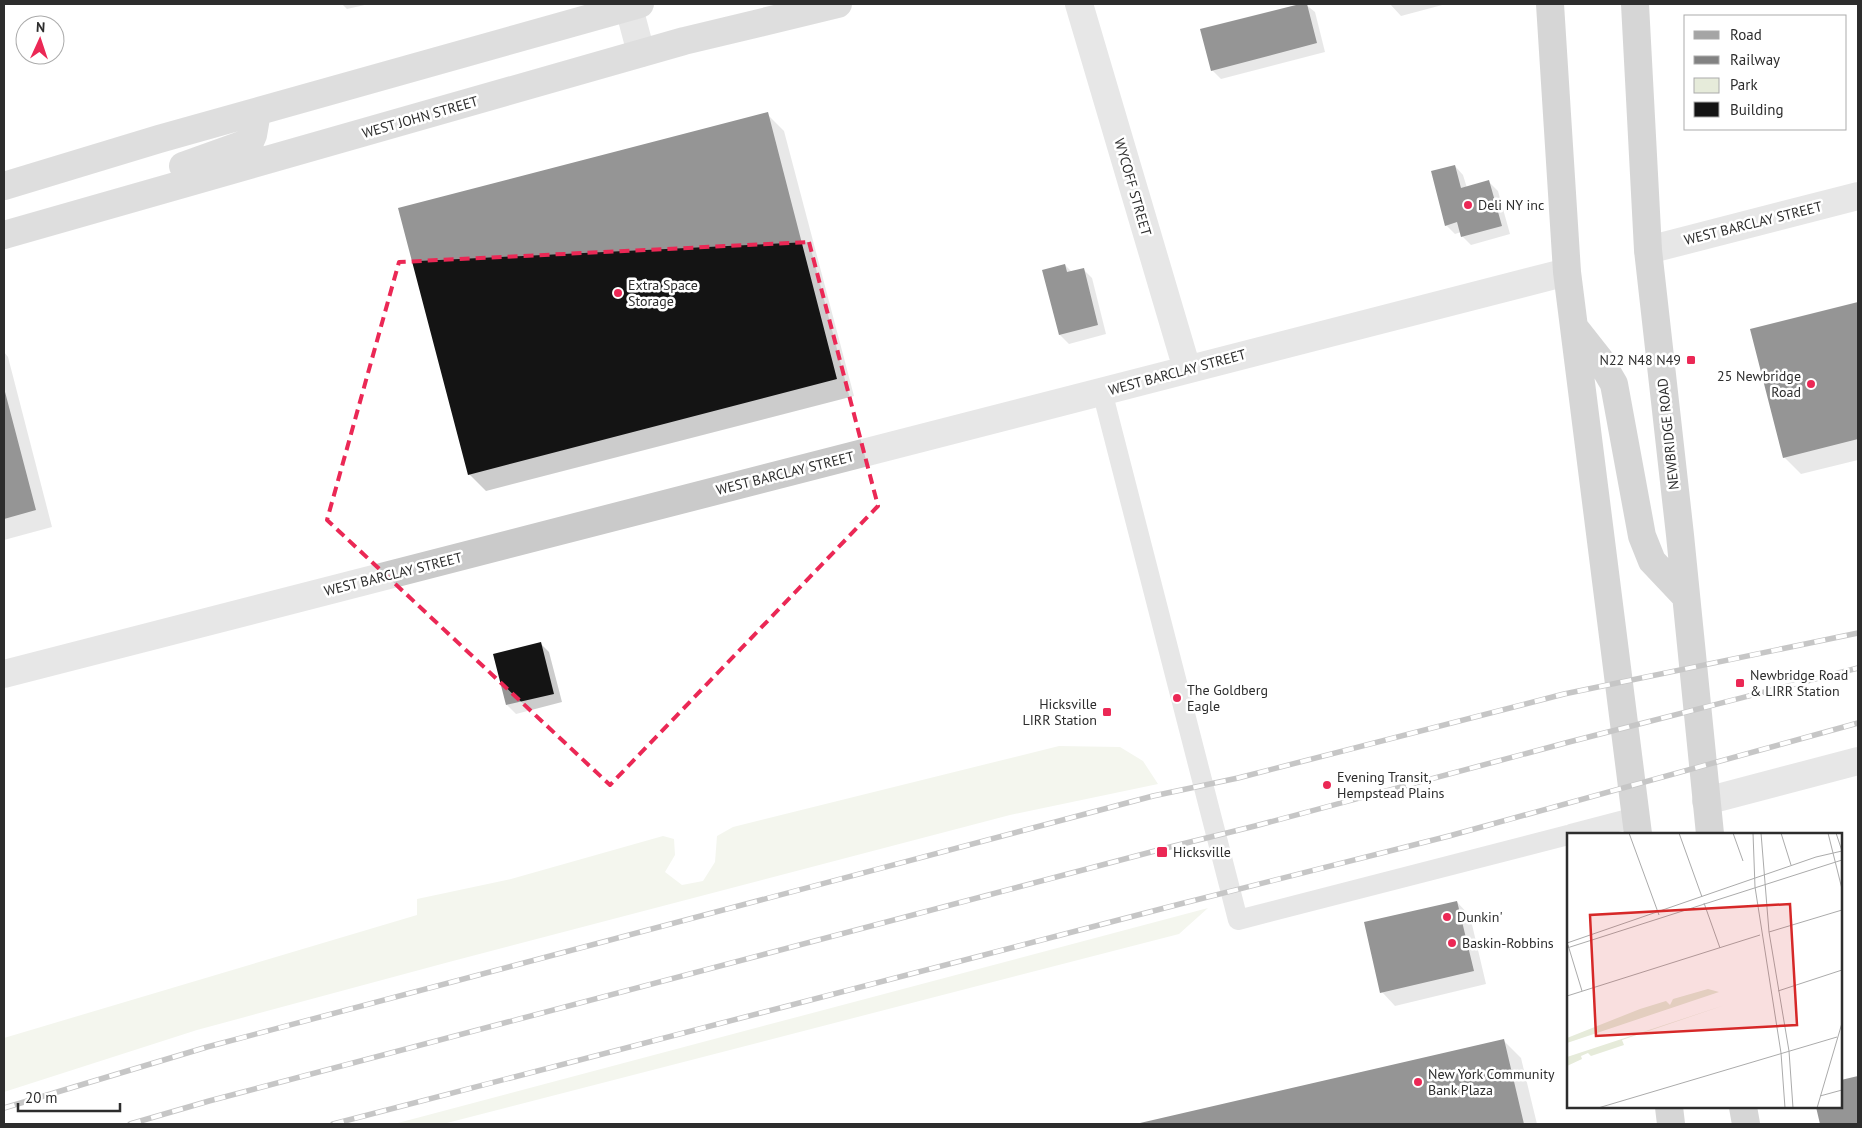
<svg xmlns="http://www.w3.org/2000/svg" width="1862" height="1128" font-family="'PT Sans',sans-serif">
	<rect width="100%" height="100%" fill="#fff"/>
	<!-- green -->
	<path fill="#e6ebda" d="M 1059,746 L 1120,747 L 1143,761 L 1158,784 L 1010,815 L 449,962 L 197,1030 L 4,1092 L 4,1038 L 417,915 L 417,899 L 511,879 L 663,836 L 674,839 L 675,855 L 665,872 L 682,885 L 703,881 L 715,862 L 717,836 L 733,827 Z
		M 1208,908 L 1179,934 L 443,1124 L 394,1124 Z"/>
	<!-- shadow -->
	<path fill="#0003" d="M 342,4 L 369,4 L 347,9 Z
		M 1305,4 L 1315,12 L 1325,52 L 1221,79 L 1212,70 L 1202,30 Z
		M 1390,4 L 1446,4 L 1401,16 Z
		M 767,114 L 784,131 L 854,396 L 486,491 L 469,474 Z
		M 1455,166 L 1463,175 L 1467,188 L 1489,182 L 1498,191 L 1510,234 L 1471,245 L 1462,236 L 1461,232 L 1455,234 L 1446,225 Z
		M 1065,265 L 1072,272 L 1083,269 L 1092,278 L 1106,334 L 1069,344 L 1060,335 L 1044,271 Z
		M 1858,303 L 1858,460 L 1801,474 L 1784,457 L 1752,330 Z
		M 4,352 L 8,357 L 52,527 L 4,540 Z
		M 540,643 L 549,652 L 562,702 L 516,714 L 507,705 Z
		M 1457,902 L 1470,916 L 1486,984 L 1395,1006 L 1382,992 Z
		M 1504,1041 L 1521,1058 L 1537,1124 L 1143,1124 Z
		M 1858,1077 L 1858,1124 L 1821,1124 L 1817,1107 L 1841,1107 L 1841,1081 Z"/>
	<!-- building -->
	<path fill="#141414" d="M 1300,4 L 1307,4 L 1317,43 L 1211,71 L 1200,29 Z
		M 768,112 L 837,379 L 468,475 L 398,208 Z
		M 1455,165 L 1461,188 L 1489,180 L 1502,226 L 1461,237 L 1457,222 L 1445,226 L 1431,171 Z
		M 1065,264 L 1067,272 L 1084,268 L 1098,325 L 1059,335 L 1042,270 Z
		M 1858,302 L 1858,439 L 1783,458 L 1750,329 Z
		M 4,388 L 36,510 L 4,519 Z
		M 541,642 L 554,694 L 506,705 L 493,654 Z
		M 1457,901 L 1474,971 L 1380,993 L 1364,922 Z
		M 1504,1039 L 1524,1124 L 1140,1124 L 1140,1123 Z
		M 1858,1076 L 1858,1124 L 1820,1124 L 1816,1107 L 1841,1107 L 1841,1080 Z"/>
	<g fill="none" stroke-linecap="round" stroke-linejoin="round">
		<!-- lane -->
		<path stroke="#cacaca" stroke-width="20" d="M 1102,391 L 1238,920 L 1568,835
			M 1571,834 L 1636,817"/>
		<!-- street -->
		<path stroke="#cacaca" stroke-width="28" d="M 628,4 L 641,53
			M 1079,4 L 1187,369
			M 1648,250 L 1858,196
			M 4,674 L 1567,272
			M 1706,801 L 1858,761"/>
		<!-- secondary -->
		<path stroke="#b7b7b7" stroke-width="28" d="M 183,166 L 250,142 L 253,135 L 257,112
			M 4,186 L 159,139 L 640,4
			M 4,235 L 684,41 L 838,4"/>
		<!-- primary -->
		<path stroke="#a5a5a5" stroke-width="28" d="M 1550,4 L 1567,272 L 1638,834
			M 1635,4 L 1648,250 L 1680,535 L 1710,834
			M 1574,327 L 1600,360 L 1614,384 L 1642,536 L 1652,561 L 1686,597
			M 1669,1107 L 1671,1124
			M 1743,1107 L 1746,1124"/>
		<defs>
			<path id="rail" d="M 4,1108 L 207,1047 L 1153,796 L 1238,778 L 1564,694 L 1858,633
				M 130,1124 L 209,1101 L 1170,847 L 1255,826 L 1569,742 L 1858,668
				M 333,1124 L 1180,904 L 1449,836 L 1858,723"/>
		</defs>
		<!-- rail casing -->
		<use href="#rail" stroke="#828282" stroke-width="5.5"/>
		<!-- rail -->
		<use href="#rail" stroke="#fff" stroke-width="4" stroke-dasharray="11" stroke-linecap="butt"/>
	</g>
	<!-- marked area -->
	<path d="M0 0H1862V1128H0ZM 809,242 L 878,506 L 610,785 L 327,520 L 399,262 Z" fill="#fff" fill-opacity=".55" fill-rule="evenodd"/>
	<path fill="none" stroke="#eb2855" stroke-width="4" stroke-dasharray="10 6" stroke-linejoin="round" d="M 809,242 L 878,506 L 610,785 L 327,520 L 399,262 Z"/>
	<!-- markers -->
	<g fill="#eb2855" stroke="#fff" stroke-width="2">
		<circle cx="1468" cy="205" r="5"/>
		<circle cx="618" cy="293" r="5"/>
		<rect x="1686" y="355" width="10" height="10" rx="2.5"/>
		<circle cx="1811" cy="384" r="5"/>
		<rect x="1735" y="678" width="10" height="10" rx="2.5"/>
		<circle cx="1177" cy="698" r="5"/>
		<rect x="1102" y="707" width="10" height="10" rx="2.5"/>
		<circle cx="1327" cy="785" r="5"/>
		<rect x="1156" y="846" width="12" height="12" rx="2.5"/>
		<circle cx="1447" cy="917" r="5"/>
		<circle cx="1452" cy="943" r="5"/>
		<circle cx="1418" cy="1082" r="5"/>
	</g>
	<g text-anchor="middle" stroke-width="5" stroke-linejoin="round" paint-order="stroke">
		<!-- street labels -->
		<g font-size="14" fill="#2d2d2d" stroke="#fff">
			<text transform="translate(420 117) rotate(-16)" y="5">WEST JOHN STREET</text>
			<text transform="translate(1133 187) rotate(74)" y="5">WYCOFF STREET</text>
			<text transform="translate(1753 223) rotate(-14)" y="5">WEST BARCLAY STREET</text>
			<text transform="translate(1177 372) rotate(-15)" y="5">WEST BARCLAY STREET</text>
			<text transform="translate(1668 434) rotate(-96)" y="5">NEWBRIDGE ROAD</text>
			<text transform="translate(785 473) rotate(-14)" y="5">WEST BARCLAY STREET</text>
			<text transform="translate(393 574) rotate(-14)" y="5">WEST BARCLAY STREET</text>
		</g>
		<!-- poi labels -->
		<g font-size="14" fill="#2d2d2d" stroke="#fff" text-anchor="start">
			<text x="1478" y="210">Deli NY inc</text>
			<text x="628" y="290">Extra Space<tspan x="628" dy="16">Storage</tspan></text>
			<text x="1681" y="365" text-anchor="end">N22 N48 N49</text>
			<text x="1801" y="381" text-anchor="end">25 Newbridge<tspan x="1801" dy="16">Road</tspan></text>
			<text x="1750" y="680">Newbridge Road<tspan x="1750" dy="16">&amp; LIRR Station</tspan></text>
			<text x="1187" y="695">The Goldberg<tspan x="1187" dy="16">Eagle</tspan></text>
			<text x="1097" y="709" text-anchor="end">Hicksville<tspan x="1097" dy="16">LIRR Station</tspan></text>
			<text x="1337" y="782">Evening Transit,<tspan x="1337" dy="16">Hempstead Plains</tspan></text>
			<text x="1173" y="857">Hicksville</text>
			<text x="1457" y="922">Dunkin'</text>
			<text x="1462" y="948">Baskin-Robbins</text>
			<text x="1428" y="1079">New York Community<tspan x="1428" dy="16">Bank Plaza</tspan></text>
		</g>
	</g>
	<!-- overview -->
	<g transform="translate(1567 833)">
		<rect width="275" height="275" fill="#fff"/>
		<path d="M 141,156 L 152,159 L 0,210 L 0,205 L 73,176 L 99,168 L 103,172 L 106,166 ZM 158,172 L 55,207 L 57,212 L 24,223 L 21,220 L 14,223 L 15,226 L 0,233 L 0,224 Z" fill="#e6ebda"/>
		<path fill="none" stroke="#ababab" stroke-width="1" d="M 62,0 L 92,82M 112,0 L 135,64M 166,0 L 176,28M 186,0 L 188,54 L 214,220 L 218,275M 194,0 L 202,99 L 222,218 L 226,275M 214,0 L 224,32M 261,0 L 275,56M 269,0 L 275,18M 137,70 L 153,115M 202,99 L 275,77M 0,110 L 249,24 L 275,18M 1,112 L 15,158M 0,115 L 275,27M 211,158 L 275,137M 0,163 L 193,102M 253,263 L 275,257M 31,275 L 270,204M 250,275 L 275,190"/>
		<path fill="#d62828" fill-opacity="0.15" stroke="#d62828" stroke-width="2.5" d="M 223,71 L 230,192 L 29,203 L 23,82 Z"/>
		<rect width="275" height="275" fill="none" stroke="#2d2d2d" stroke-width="2.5"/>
	</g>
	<!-- border -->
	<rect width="1862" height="1128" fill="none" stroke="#2d2d2d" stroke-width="10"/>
	<!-- legend -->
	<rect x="1684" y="15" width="162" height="115" fill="#ffffff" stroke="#ababab"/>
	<rect x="1694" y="31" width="25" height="8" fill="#a5a5a5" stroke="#ababab"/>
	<text x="1730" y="40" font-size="15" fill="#2d2d2d">Road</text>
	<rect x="1694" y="56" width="25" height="8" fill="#828282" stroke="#ababab"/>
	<text x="1730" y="65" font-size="15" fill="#2d2d2d">Railway</text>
	<rect x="1694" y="78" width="25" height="15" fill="#e6ebda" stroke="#ababab"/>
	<text x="1730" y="90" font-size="15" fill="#2d2d2d">Park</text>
	<rect x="1694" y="102" width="25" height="15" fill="#141414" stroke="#ababab"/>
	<text x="1730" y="115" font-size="15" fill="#2d2d2d">Building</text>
	<!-- north arrow -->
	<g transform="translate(40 40) rotate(3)"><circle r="24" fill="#ffffff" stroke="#ababab"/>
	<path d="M0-4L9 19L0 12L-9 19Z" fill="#eb2855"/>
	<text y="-8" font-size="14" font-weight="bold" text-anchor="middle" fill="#2d2d2d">N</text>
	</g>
	<!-- scale -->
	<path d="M18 1103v8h102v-8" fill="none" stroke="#2d2d2d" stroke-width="2.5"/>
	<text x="25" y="1103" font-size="15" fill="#2d2d2d" stroke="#ffffff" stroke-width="4" paint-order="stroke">20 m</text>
</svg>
